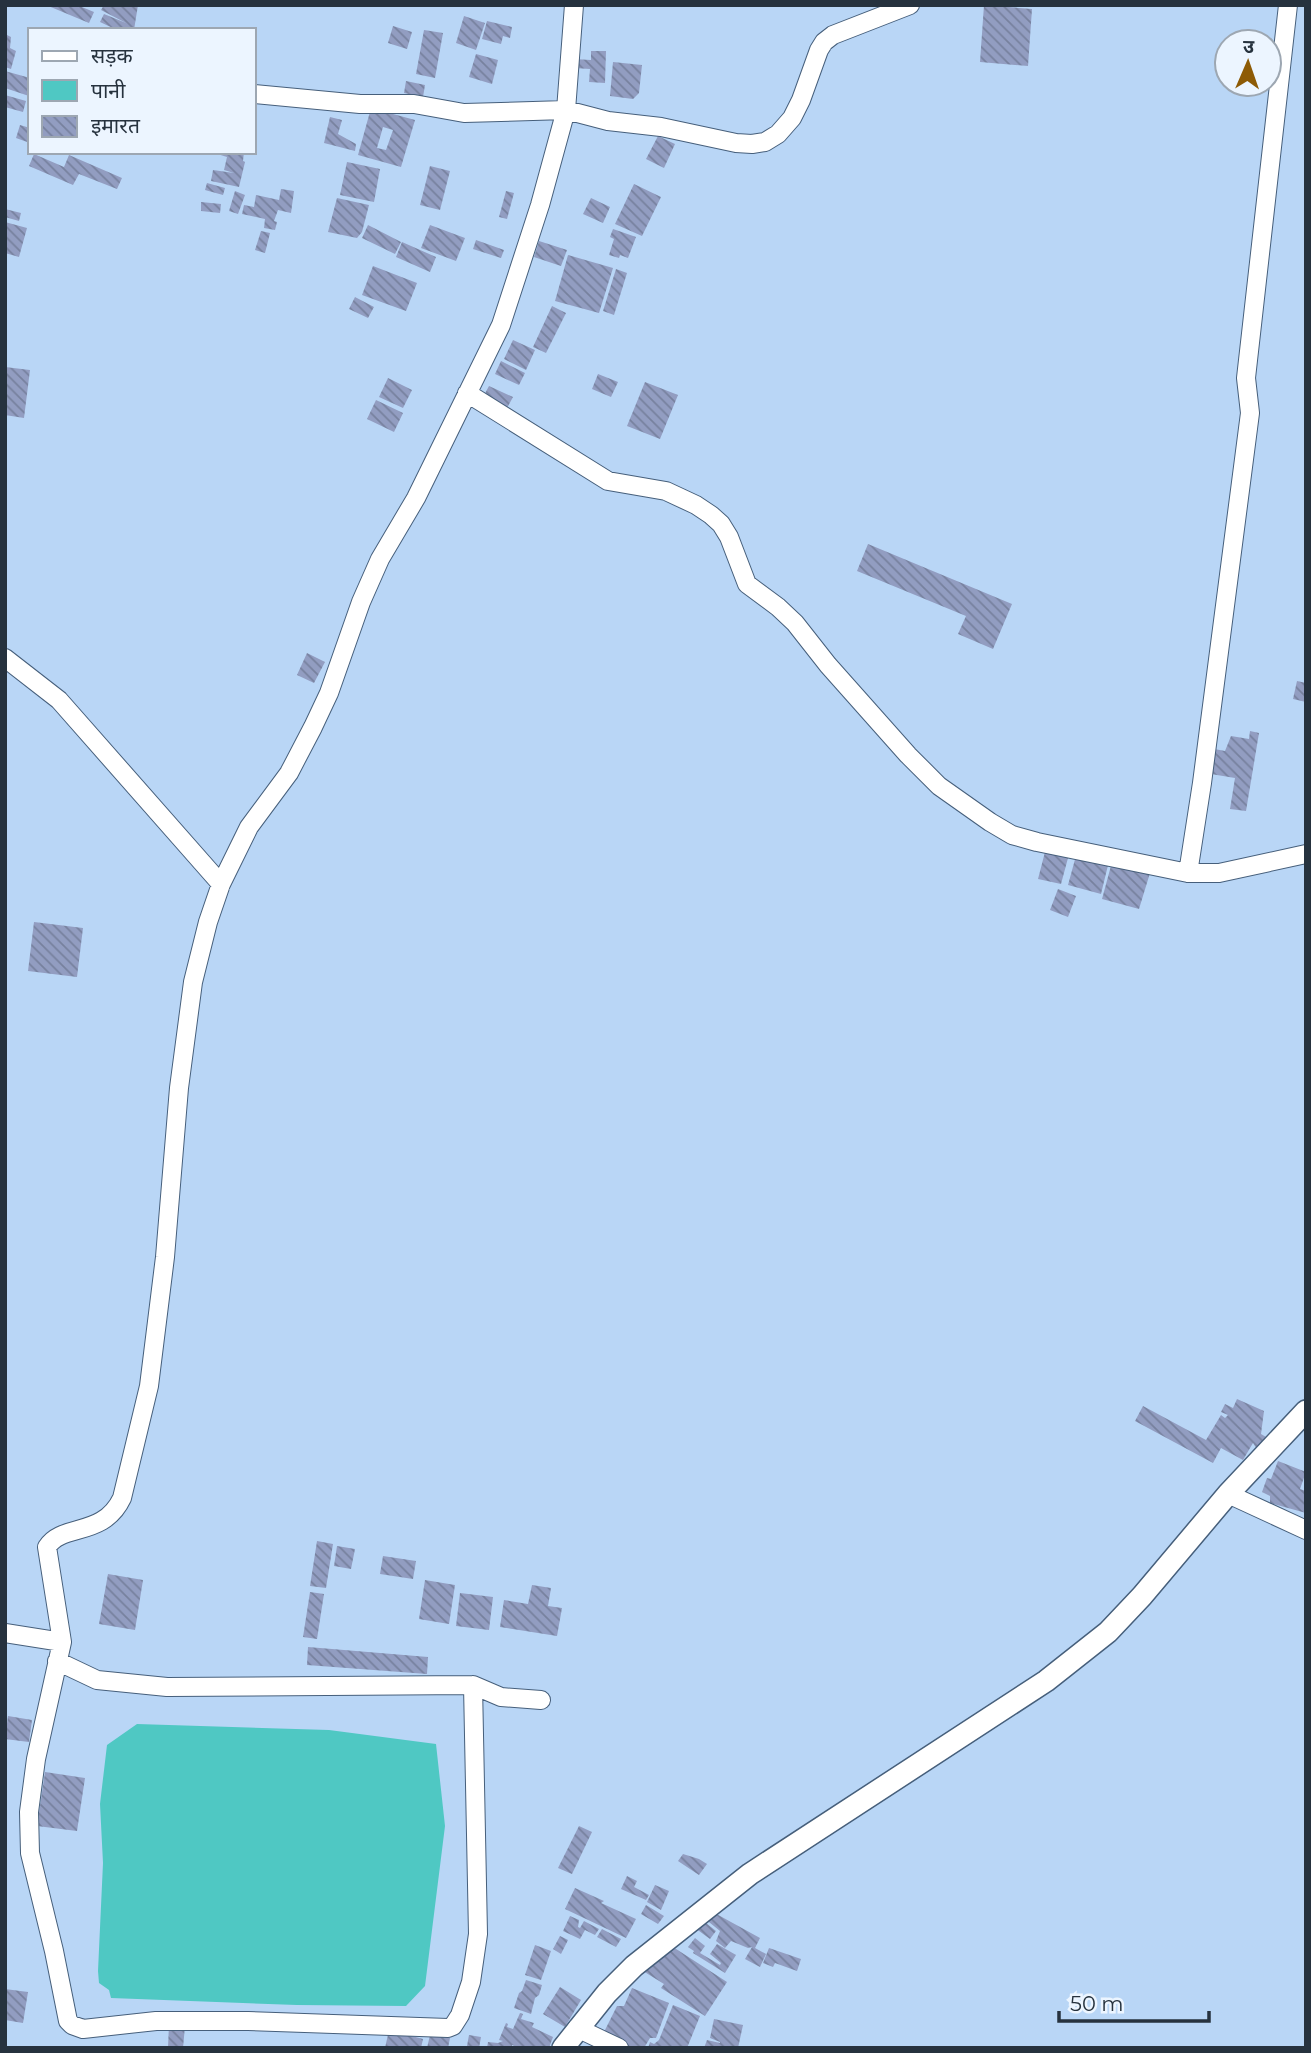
<svg xmlns="http://www.w3.org/2000/svg" width="1311" height="2053" font-family="Montserrat,'Noto Sans Devanagari',sans-serif">
	<defs>
		<pattern id="building-back-hatch" width="6" height="6" patternUnits="userSpaceOnUse" patternTransform="scale(1.75)"><rect width="6" height="6" fill="#929dc1"/><path d="M-1 5l2 2M0 0l6 6M5-1l2 2" fill="none" stroke="#77819e"/></pattern>
	</defs>
	<rect width="100%" height="100%" fill="#b9d6f6"/>
	<!-- water -->
	<path fill="#4fc8c3" d="M 137,1724 L 329,1730 L 436,1744 L 445,1826 L 425,1986 L 406,2006 L 297,2005 L 111,1998 L 109,1990 L 99,1983 L 98,1971 L 103,1863 L 100,1804 L 107,1745 Z"/>
	<!-- building -->
	<path fill="url(#building-back-hatch)" fill-rule="evenodd" d="M 46,5 L 77,5 L 94,12 L 89,23 Z
		M 104,5 L 138,5 L 134,30 L 117,30 L 100,22 L 104,14 L 126,23 L 101,10 Z
		M 984,5 L 1032,9 L 1028,66 L 980,62 Z
		M 464,16 L 485,23 L 476,50 L 456,43 Z
		M 487,21 L 512,27 L 510,38 L 503,36 L 501,44 L 482,39 Z
		M 393,26 L 412,32 L 407,49 L 388,43 Z
		M 424,30 L 443,33 L 435,78 L 416,74 Z
		M 5,34 L 11,37 L 10,48 L 16,51 L 11,69 L 5,67 Z
		M 591,51 L 606,51 L 605,83 L 589,82 L 590,69 L 574,68 L 574,59 L 591,60 Z
		M 476,54 L 498,60 L 492,84 L 469,77 Z
		M 613,62 L 642,65 L 639,93 L 633,99 L 610,96 Z
		M 5,71 L 30,78 L 29,96 L 5,88 Z
		M 406,81 L 425,85 L 423,97 L 404,93 Z
		M 5,95 L 26,101 L 23,112 L 5,107 Z
		M 371,108 L 415,120 L 401,167 L 358,155 ZM 383,127 L 393,130 L 386,150 L 377,148 Z
		M 330,117 L 342,120 L 338,134 L 356,144 L 355,151 L 324,143 Z
		M 20,125 L 30,128 L 30,143 L 16,138 Z
		M 658,136 L 675,144 L 664,168 L 646,159 Z
		M 211,152 L 244,152 L 243,161 L 245,162 L 239,187 L 211,181 L 213,170 L 234,173 L 224,170 L 227,157 Z
		M 34,154 L 64,167 L 69,155 L 122,178 L 117,189 L 79,174 L 73,185 L 29,166 Z
		M 347,162 L 380,169 L 374,202 L 340,195 Z
		M 430,166 L 450,171 L 440,210 L 420,205 Z
		M 207,183 L 225,188 L 223,195 L 205,190 Z
		M 634,184 L 661,197 L 642,236 L 615,224 Z
		M 281,189 L 294,191 L 291,213 L 278,210 L 274,221 L 277,222 L 275,230 L 264,228 L 265,219 L 242,214 L 244,205 L 254,207 L 256,195 L 279,200 Z
		M 235,191 L 245,195 L 238,214 L 229,211 Z
		M 506,191 L 514,193 L 507,219 L 499,217 Z
		M 337,198 L 369,205 L 362,232 L 357,238 L 328,232 Z
		M 591,198 L 610,207 L 603,223 L 583,214 Z
		M 201,202 L 221,204 L 220,213 L 201,211 Z
		M 5,209 L 21,213 L 19,221 L 5,217 Z
		M 5,222 L 27,228 L 19,257 L 5,253 Z
		M 368,225 L 401,242 L 395,254 L 362,238 Z
		M 430,225 L 465,238 L 456,261 L 421,248 Z
		M 613,229 L 636,237 L 628,258 L 620,255 L 619,258 L 609,255 L 614,239 L 610,237 Z
		M 261,231 L 270,233 L 265,253 L 255,250 Z
		M 476,240 L 504,250 L 501,258 L 473,249 Z
		M 539,241 L 567,250 L 561,266 L 534,257 Z
		M 402,242 L 436,257 L 430,272 L 396,257 Z
		M 568,255 L 613,268 L 599,313 L 555,301 Z
		M 373,266 L 417,283 L 406,311 L 362,295 Z
		M 616,269 L 627,273 L 614,315 L 603,311 Z
		M 355,297 L 374,307 L 368,318 L 349,309 Z
		M 552,306 L 566,313 L 546,353 L 533,347 Z
		M 513,340 L 535,350 L 526,370 L 504,359 Z
		M 501,361 L 525,373 L 519,385 L 495,374 Z
		M 5,367 L 30,370 L 24,418 L 5,415 Z
		M 598,374 L 618,382 L 611,397 L 592,389 Z
		M 388,378 L 412,390 L 403,408 L 379,397 Z
		M 645,382 L 678,395 L 660,439 L 627,426 Z
		M 489,386 L 513,397 L 506,410 L 482,399 Z
		M 376,400 L 403,413 L 394,432 L 367,419 Z
		M 868,544 L 1012,604 L 993,649 L 958,634 L 966,616 L 857,571 Z
		M 307,653 L 325,662 L 314,683 L 297,675 Z
		M 1297,681 L 1306,683 L 1306,702 L 1293,699 Z
		M 1250,731 L 1259,733 L 1246,811 L 1230,809 L 1235,778 L 1205,773 L 1209,748 L 1225,751 L 1231,736 L 1249,739 Z
		M 1045,852 L 1068,858 L 1061,884 L 1038,879 Z
		M 1077,852 L 1109,861 L 1101,894 L 1068,885 Z
		M 1112,862 L 1150,873 L 1139,909 L 1102,899 Z
		M 1058,889 L 1076,896 L 1068,917 L 1050,910 Z
		M 34,922 L 83,928 L 77,977 L 28,971 Z
		M 1237,1399 L 1264,1411 L 1261,1434 L 1266,1437 L 1258,1451 L 1253,1443 L 1243,1460 L 1221,1448 L 1213,1463 L 1135,1421 L 1143,1406 L 1206,1440 L 1221,1415 L 1225,1418 L 1228,1415 L 1221,1412 L 1225,1404 L 1233,1408 Z
		M 1278,1461 L 1306,1472 L 1300,1489 L 1306,1491 L 1306,1513 L 1270,1503 L 1270,1496 L 1262,1492 L 1267,1478 L 1271,1479 Z
		M 317,1541 L 333,1544 L 326,1588 L 310,1586 Z
		M 337,1546 L 355,1549 L 351,1569 L 334,1566 Z
		M 383,1556 L 416,1561 L 413,1579 L 380,1574 Z
		M 108,1574 L 143,1580 L 135,1630 L 99,1624 Z
		M 425,1580 L 455,1585 L 449,1624 L 419,1619 Z
		M 532,1585 L 551,1588 L 548,1606 L 562,1608 L 557,1636 L 500,1627 L 504,1600 L 528,1604 Z
		M 310,1592 L 324,1594 L 317,1639 L 303,1637 Z
		M 460,1593 L 493,1597 L 489,1630 L 456,1626 Z
		M 308,1647 L 428,1657 L 427,1674 L 307,1665 Z
		M 8,1716 L 32,1720 L 29,1742 L 5,1739 Z
		M 45,1772 L 85,1778 L 77,1831 L 37,1826 Z
		M 579,1826 L 592,1832 L 572,1874 L 558,1868 Z
		M 683,1854 L 699,1859 L 707,1864 L 699,1875 L 678,1861 Z
		M 627,1876 L 637,1881 L 634,1887 L 649,1895 L 646,1900 L 621,1889 Z
		M 655,1885 L 669,1891 L 661,1910 L 647,1902 Z
		M 575,1888 L 604,1901 L 601,1903 L 636,1919 L 626,1938 L 565,1909 Z
		M 646,1905 L 664,1916 L 658,1924 L 641,1914 Z
		M 711,1911 L 760,1938 L 755,1948 L 766,1954 L 760,1967 L 745,1959 L 752,1947 L 748,1948 L 731,1941 L 725,1948 L 716,1941 L 720,1931 L 704,1918 Z
		M 570,1916 L 579,1920 L 578,1927 L 580,1928 L 584,1921 L 599,1929 L 595,1935 L 585,1930 L 580,1939 L 563,1931 Z
		M 701,1919 L 716,1931 L 710,1939 L 695,1928 Z
		M 602,1929 L 621,1939 L 616,1947 L 597,1937 Z
		M 560,1936 L 568,1940 L 561,1954 L 553,1949 Z
		M 695,1938 L 705,1946 L 700,1953 L 720,1965 L 721,1963 L 710,1954 L 717,1944 L 736,1955 L 725,1973 L 693,1953 L 694,1951 L 688,1947 Z
		M 535,1945 L 551,1951 L 541,1980 L 525,1975 Z
		M 673,1947 L 727,1982 L 705,2016 L 661,1988 L 664,1984 L 643,1971 Z
		M 769,1948 L 801,1959 L 797,1971 L 775,1963 L 773,1967 L 763,1963 Z
		M 526,1980 L 542,1985 L 539,1995 L 535,1998 L 531,2014 L 514,2008 L 519,1993 L 522,1991 Z
		M 560,1987 L 581,2000 L 565,2027 L 543,2014 Z
		M 632,1988 L 669,2003 L 656,2038 L 650,2038 L 644,2048 L 631,2048 L 603,2034 L 617,2006 L 624,2006 Z
		M 5,1989 L 28,1992 L 23,2023 L 5,2020 Z
		M 673,2005 L 700,2016 L 687,2048 L 648,2048 L 650,2042 L 654,2044 L 659,2040 Z
		M 520,2013 L 523,2014 L 521,2019 L 534,2023 L 532,2027 L 553,2037 L 549,2048 L 520,2048 L 512,2045 L 512,2048 L 487,2048 L 488,2042 L 498,2043 L 503,2041 L 499,2040 L 506,2023 L 508,2024 L 507,2027 L 513,2029 Z
		M 714,2019 L 743,2025 L 738,2048 L 704,2048 L 707,2040 L 720,2043 L 720,2042 L 710,2038 Z
		M 169,2024 L 185,2026 L 183,2048 L 168,2048 Z
		M 389,2030 L 423,2039 L 421,2048 L 406,2046 L 406,2048 L 385,2048 Z
		M 430,2035 L 450,2038 L 448,2048 L 427,2048 Z
		M 469,2035 L 481,2037 L 479,2048 L 467,2046 Z"/>
	<g fill="none" stroke-linecap="round" stroke-linejoin="round">
		<defs>
			<path id="minor" d="M 254,94 L 360,104 L 414,104 L 464,113 L 566,110 L 608,121 L 661,127 L 736,143 L 752,144 L 765,142 L 778,134 L 792,118 L 801,100 L 819,50 L 824,42 L 833,35 L 910,5
				M 467,393 L 608,481 L 666,491 L 696,505 L 711,515 L 721,524 L 729,537 L 747,584 L 778,607 L 795,623 L 828,665 L 908,755 L 939,786 L 990,822 L 1012,835 L 1037,842 L 1188,873 L 1219,873 L 1306,854
				M 5,658 L 59,700 L 221,884
				M 1188,873 L 1202,783 L 1250,413 L 1246,378 L 1288,5
				M 1228,1494 L 1306,1530
				M 5,1633 L 62,1642
				M 57,1661 L 97,1680 L 167,1687 L 473,1685 L 501,1697 L 541,1700
				M 473,1685 L 478,1934 L 471,1982 L 460,2015 L 453,2026 L 448,2028 L 248,2021 L 156,2021 L 83,2029 L 72,2025 L 68,2021 L 54,1951 L 30,1853 L 29,1812 L 36,1759 L 62,1642 L 47,1547 C 62,1523 103,1538 122,1498 L 149,1386 L 165,1257 L 179,1088 L 193,982 L 208,922 L 221,884 L 249,827 L 289,773 L 313,727 L 329,693 L 361,602 L 380,559 L 416,498 L 501,325 L 540,205 L 566,110 L 574,5
				M 577,2028 L 619,2048"/>
			<path id="tertiary" d="M 563,2048 L 607,1993 L 634,1966 L 750,1874 L 1046,1681 L 1108,1632 L 1142,1596 L 1228,1494 L 1306,1411"/>
		</defs>
		<!-- minor casing -->
		<use href="#minor" stroke="#465f7b" stroke-width="20"/>
		<!-- tertiary casing -->
		<use href="#tertiary" stroke="#465f7b" stroke-width="24"/>
		<!-- minor -->
		<use href="#minor" stroke="#fff" stroke-width="18"/>
		<!-- tertiary -->
		<use href="#tertiary" stroke="#fff" stroke-width="21"/>
	</g>
	<!-- border -->
	<rect width="1311" height="2053" fill="none" stroke="#26323e" stroke-width="14"/>
	<!-- legend -->
	<rect x="28" y="28" width="228" height="126" fill="#ecf5ff" stroke="#9da7b2" stroke-width="2"/>
	<rect x="42" y="51" width="35" height="10" fill="#ffffff" stroke="#9da7b2" stroke-width="2"/>
	<text x="91" y="63" font-size="21" fill="#26323e">सड़क</text>
	<rect x="42" y="80" width="35" height="21" fill="#4fc8c3" stroke="#9da7b2" stroke-width="2"/>
	<text x="91" y="98" font-size="21" fill="#26323e">पानी</text>
	<rect x="42" y="116" width="35" height="21" fill="url(#building-back-hatch)" stroke="#9da7b2" stroke-width="2"/>
	<text x="91" y="133" font-size="21" fill="#26323e">इमारत</text>
	<!-- north arrow -->
	<g transform="translate(1248 63) rotate(2)"><circle r="33" fill="#ecf5ff" stroke="#9da7b2" stroke-width="2"/>
	<path d="M0-5L12 26L0 18L-12 26Z" fill="#8d5b06"/>
	<text y="-10" font-size="19" font-weight="bold" text-anchor="middle" fill="#26323e">उ</text>
	</g>
	<!-- scale -->
	<path d="M1059 2011v10h150v-10" fill="none" stroke="#26323e" stroke-width="3.5"/>
	<text x="1070" y="2011" font-size="21" fill="#26323e" stroke="#ecf5ff" stroke-width="5" paint-order="stroke">50 m</text>
</svg>
